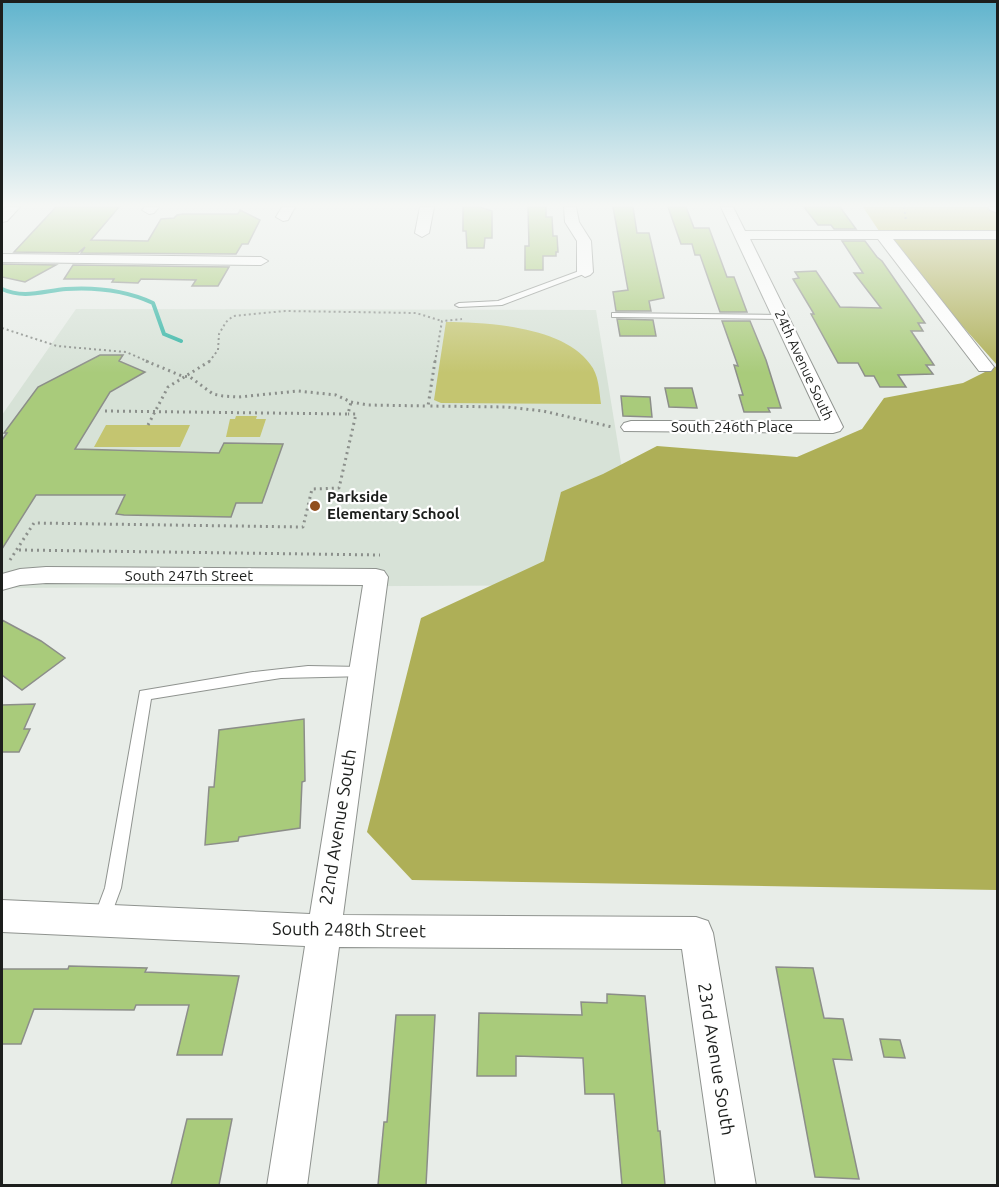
<svg xmlns="http://www.w3.org/2000/svg" width="999" height="1187" font-family="Ubuntu,sans-serif">
	<rect width="100%" height="100%" fill="#e8ede8"/>
	<!-- built -->
	<path fill="#d7e2d7" d="M 76,309 L 596,310 L 641,585 L 2,588 L 2,415 Z"/>
	<!-- green -->
	<path fill="#c4c570" d="M 863,207 L 993,207 L 997,212 L 997,235 L 881,234 Z
		M 446,322 C 488,322 564,327 590,364 C 599,375 599,390 601,404 L 441,403 L 434,400 Z
		M 236,416 L 257,416 L 256,419 L 266,419 L 260,437 L 226,437 L 230,419 L 235,419 Z
		M 106,425 L 190,425 L 180,447 L 94,447 Z"/>
	<!-- forest -->
	<path fill="#aeaf57" d="M 881,234 L 997,235 L 997,365 Z
		M 997,366 L 997,890 L 412,880 L 367,832 L 421,618 L 544,561 L 561,492 L 603,474 L 657,446 L 797,457 L 862,429 L 884,398 L 963,383 Z"/>
	<g fill="none" stroke-linecap="round" stroke-linejoin="round">
		<!-- stream -->
		<path stroke="#35b5a5" stroke-width="4" d="M 2,289 C 23,299 44,291 66,289 C 97,287 125,290 153,303 L 164,334 L 181,341"/>
	</g>
	<!-- building -->
	<path fill="#a9cb7b" stroke="#8c8e89" stroke-width="1.5" d="M 56,207 L 119,207 L 91,240 L 148,241 L 161,219 L 174,218 L 177,215 L 183,214 L 238,214 L 240,210 L 260,220 L 248,244 L 242,244 L 236,254 L 81,253 L 85,247 L 78,253 L 14,252 Z
		M 463,207 L 480,207 L 492,211 L 492,238 L 485,238 L 484,248 L 467,248 L 466,231 L 463,231 Z
		M 528,207 L 546,207 L 546,217 L 552,217 L 553,236 L 557,236 L 558,252 L 556,252 L 556,256 L 543,256 L 543,270 L 525,270 L 525,246 L 529,246 Z
		M 613,207 L 633,207 L 637,233 L 649,233 L 664,298 L 649,301 L 651,311 L 616,311 L 613,292 L 628,290 Z
		M 668,207 L 686,207 L 694,228 L 709,228 L 727,277 L 734,277 L 747,312 L 720,312 L 700,255 L 695,255 L 692,244 L 681,244 Z
		M 804,207 L 840,207 L 856,229 L 834,229 L 831,225 L 818,225 Z
		M 842,241 L 865,241 L 877,257 L 882,261 L 918,313 L 925,323 L 918,323 L 923,331 L 911,331 L 934,365 L 926,365 L 933,374 L 898,375 L 906,387 L 880,387 L 874,376 L 865,376 L 858,363 L 838,363 L 811,314 L 814,314 L 793,279 L 799,278 L 795,272 L 816,271 L 840,307 L 881,308 L 854,273 L 863,273 Z
		M 2,265 L 2,264 L 56,265 L 25,282 L 2,277 Z
		M 73,265 L 229,267 L 218,286 L 192,286 L 196,280 L 141,279 L 138,283 L 112,282 L 114,279 L 64,279 Z
		M 617,319 L 653,320 L 656,336 L 620,336 Z
		M 722,321 L 750,321 L 766,360 L 781,408 L 768,408 L 770,412 L 744,412 L 739,395 L 743,395 L 734,365 L 738,366 Z
		M 100,355 L 123,355 L 119,361 L 145,372 L 110,392 L 75,449 L 219,453 L 224,443 L 283,444 L 262,503 L 236,503 L 231,517 L 124,515 L 116,514 L 125,495 L 36,495 L 2,549 L 2,440 L 7,433 L 4,433 L 38,387 Z
		M 665,388 L 692,388 L 697,408 L 669,407 Z
		M 621,396 L 650,397 L 652,417 L 623,416 Z
		M 2,620 L 41,641 L 65,658 L 22,690 L 2,675 Z
		M 35,704 L 24,729 L 30,729 L 19,752 L 2,752 L 2,705 Z
		M 304,719 L 305,781 L 302,782 L 300,828 L 239,837 L 238,841 L 205,845 L 209,787 L 214,787 L 219,730 Z
		M 69,966 L 147,968 L 145,972 L 239,976 L 222,1055 L 177,1055 L 189,1005 L 136,1005 L 134,1010 L 34,1009 L 21,1044 L 2,1044 L 2,969 L 68,969 Z
		M 776,967 L 813,968 L 824,1018 L 843,1019 L 852,1060 L 833,1059 L 859,1179 L 815,1177 Z
		M 607,994 L 645,996 L 658,1131 L 660,1131 L 665,1185 L 622,1185 L 614,1094 L 585,1094 L 583,1058 L 516,1056 L 516,1076 L 477,1076 L 479,1013 L 582,1015 L 581,1002 L 607,1003 Z
		M 396,1015 L 435,1015 L 426,1185 L 378,1185 L 384,1122 L 387,1122 Z
		M 880,1039 L 900,1040 L 905,1058 L 884,1057 Z
		M 187,1119 L 232,1119 L 219,1185 L 171,1185 Z"/>
	<g fill="none" stroke-linecap="round" stroke-linejoin="round">
		<defs>
			<path id="lane" d="M 582,270 L 589,272 L 502,305 L 459,307 L 455,305 L 459,303 L 498,301 Z
				M 612,313 L 781,315 L 785,317 L 781,319 L 615,317 L 612,317 Z
				M 308,666 L 362,667 L 367,668 L 369,672 L 367,676 L 281,678 L 151,699 L 121,888 L 107,926 L 101,928 L 95,926 L 93,920 L 105,888 L 140,691 L 253,672 Z"/>
			<path id="street" d="M 6,207 L 20,207 L 7,221 L 2,222 L 2,211 Z
				M 145,207 L 159,207 L 154,213 L 149,214 L 142,210 Z
				M 282,207 L 295,207 L 288,220 L 283,221 L 276,217 Z
				M 420,207 L 434,207 L 429,233 L 422,237 L 415,233 Z
				M 564,207 L 576,207 L 579,222 L 591,241 L 593,272 L 590,275 L 585,277 L 577,272 L 577,241 L 565,222 Z
				M 721,207 L 733,207 L 745,231 L 998,231 L 998,239 L 893,239 L 994,367 L 991,371 L 979,371 L 878,239 L 750,239 L 843,427 L 840,431 L 833,433 L 624,431 L 621,427 L 624,423 L 631,421 L 821,421 Z
				M 989,207 L 998,207 L 998,213 L 990,210 Z
				M 2,254 L 261,257 L 268,261 L 261,265 L 2,262 Z
				M 46,567 L 376,569 L 384,571 L 388,577 L 343,915 L 696,917 L 708,921 L 713,933 L 756,1186 L 716,1186 L 682,949 L 339,947 L 307,1186 L 267,1186 L 305,946 L 2,932 L 2,900 L 310,914 L 363,585 L 46,583 L 20,585 L 2,590 L 2,574 L 20,569 Z"/>
		</defs>
		<!-- lane casing -->
		<use href="#lane" stroke="#8f938f" stroke-width="2"/>
		<!-- street casing -->
		<use href="#street" stroke="#8f938f" stroke-width="2"/>
		<!-- path-far1 -->
		<path stroke="#8b8f8b" stroke-width="2" stroke-dasharray="2 3" stroke-linecap="butt" d="M 904,207 L 906,221
			M 2,328 L 57,346 L 126,352 L 149,362
			M 209,362 L 218,350 L 219,334 L 226,322 L 233,316 L 285,311 L 416,313 L 442,321
			M 435,362 L 442,321 L 462,319"/>
		<!-- path -->
		<path stroke="#8b8f8b" stroke-width="3" stroke-dasharray="2 4" stroke-linecap="butt" d="M 146,361 L 182,376 L 190,377 L 213,394 L 223,396 L 239,397 L 298,391 L 336,395 L 351,402 L 368,405 L 428,406
			M 435,361 L 428,406 L 507,407 L 543,411 L 612,427
			M 105,411 L 348,414 L 351,402
			M 148,425 L 168,387 L 210,361
			M 19,550 L 380,555
			M 10,560 L 34,523 L 303,527 L 312,489 L 339,488 L 356,414 L 348,414"/>
		<!-- lane -->
		<use href="#lane" fill="#fff" fill-rule="evenodd"/>
		<!-- street -->
		<use href="#street" fill="#fff" fill-rule="evenodd"/>
	</g>
	<!-- sky -->
	<linearGradient id="sky" x2="0" y2="1"><stop stop-color="#60b4cd"/><stop offset="0.55" stop-color="#f5f7f5"/><stop offset="1" stop-color="#f5f7f5" stop-opacity="0"/></linearGradient>
	<rect width="999" height="373" fill="url(#sky)"/>
	<!-- markers -->
	<circle fill="#914f1d" stroke="#fff" stroke-width="2" cx="315" cy="506" r="6"/>
	<g text-anchor="middle" stroke-width="4.5" stroke-linejoin="round" paint-order="stroke">
		<!-- far-street labels -->
		<g font-size="14" fill="#1c1e1c" stroke="#fff">
			<text transform="translate(804 365) rotate(65)" y="5">24th Avenue South</text>
		</g>
		<!-- street labels -->
		<g font-size="15" fill="#1c1e1c" stroke="#fff">
			<text x="732" y="432">South 246th Place</text>
			<text x="189" y="581">South 247th Street</text>
		</g>
		<!-- poi labels -->
		<g font-size="15" font-weight="bold" fill="#1c1e1c" stroke="#fff" text-anchor="start">
			<text x="327" y="502">Parkside<tspan x="327" dy="17">Elementary School</tspan></text>
		</g>
		<!-- near-street labels -->
		<g font-size="18" fill="#1c1e1c" stroke="#fff">
			<text transform="translate(338 827) rotate(-81)" y="6">22nd Avenue South</text>
			<text transform="translate(349 930) rotate(1)" y="6">South 248th Street</text>
			<text transform="translate(716 1059) rotate(81)" y="6">23rd Avenue South</text>
		</g>
	</g>
	<!-- border -->
	<rect width="999" height="1187" fill="none" stroke="#1c1e1c" stroke-width="6"/>
</svg>
